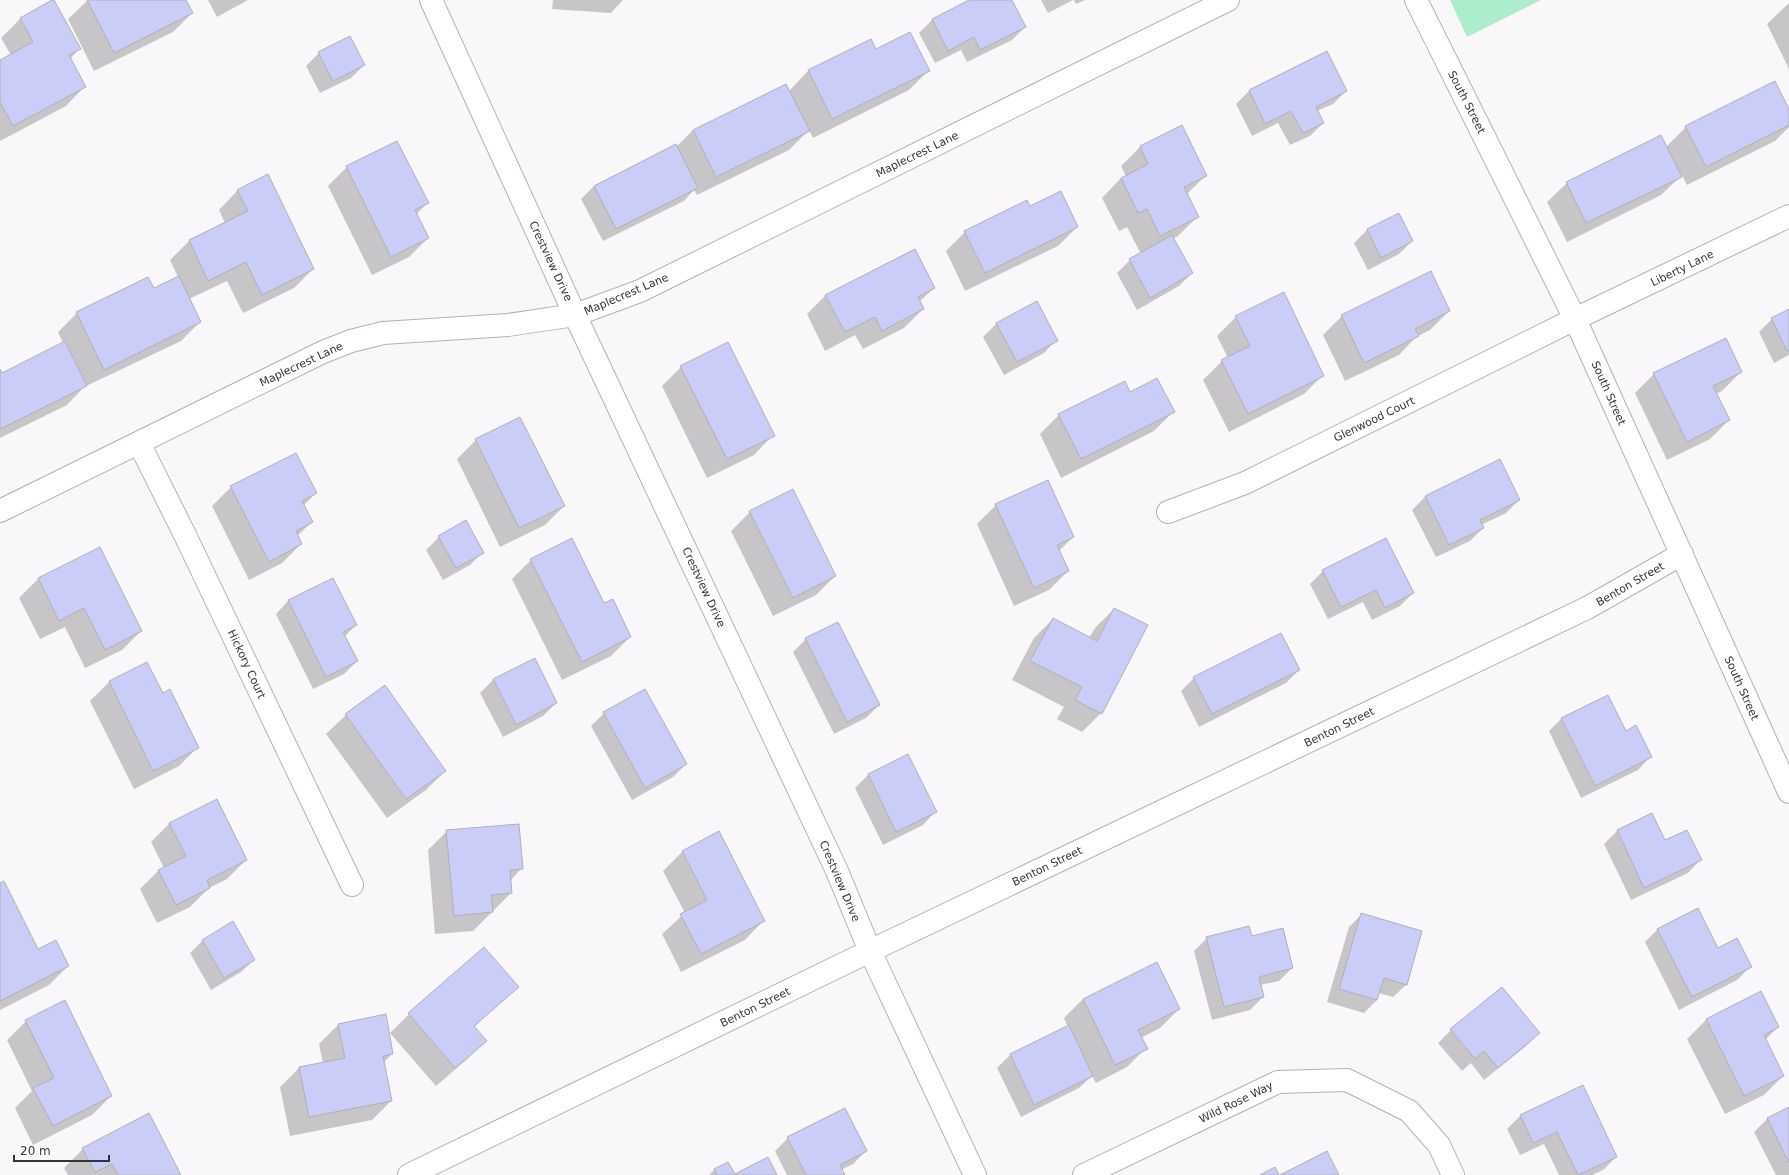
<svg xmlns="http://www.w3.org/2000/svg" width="1789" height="1175" font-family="'DejaVu Sans',sans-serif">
	<rect width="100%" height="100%" fill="#f9f7fa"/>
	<!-- green -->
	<path fill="#acedcb" d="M 1450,0 L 1541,0 L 1467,37 Z"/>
	<!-- shadow -->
	<path fill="#0003" d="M 53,0 L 79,49 L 70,59 L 85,86 L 66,106 L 0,141 L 0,61 L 11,55 L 1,38 L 20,19 Z
		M 88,0 L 185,0 L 192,13 L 173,32 L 94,71 L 68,19 Z
		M 208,0 L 248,0 L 217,17 Z
		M 553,0 L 623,0 L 611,13 L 552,9 Z
		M 971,0 L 1011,0 L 1025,27 L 1012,40 L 967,62 L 961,50 L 935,63 L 919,33 L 932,20 Z
		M 1041,0 L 1073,0 L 1048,13 Z
		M 1074,0 L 1085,0 L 1076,4 Z
		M 1789,3 L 1789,69 L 1767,24 Z
		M 875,50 L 928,71 L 909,90 L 813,138 L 809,130 L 789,150 L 697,195 L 694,190 L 684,201 L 603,241 L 581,199 L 594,186 L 676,147 L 693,130 L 786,85 L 789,91 L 809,70 Z
		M 1327,52 L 1346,91 L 1333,104 L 1317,111 L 1323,123 L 1310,136 L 1290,145 L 1278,123 L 1252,136 L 1236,104 L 1249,91 Z
		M 319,53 L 364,65 L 351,78 L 320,93 L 306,66 Z
		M 1789,111 L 1789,127 L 1775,141 L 1687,185 L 1682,175 L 1661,195 L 1567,242 L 1547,202 L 1567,183 L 1666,147 L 1686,127 Z
		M 1181,127 L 1206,175 L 1187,194 L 1198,216 L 1178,236 L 1172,239 L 1192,273 L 1179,286 L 1137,310 L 1117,273 L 1130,260 L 1141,254 L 1127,227 L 1119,231 L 1102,198 L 1121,178 L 1126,176 L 1121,166 L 1140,147 Z
		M 347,167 L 427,203 L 416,215 L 428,238 L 409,257 L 372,275 L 328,186 Z
		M 238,190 L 313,269 L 294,288 L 243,313 L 227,281 L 189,299 L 200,322 L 181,341 L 84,387 L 67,405 L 0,438 L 0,371 L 1,374 L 63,343 L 58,332 L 77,313 L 153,289 L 178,277 L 170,260 L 189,241 L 225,223 L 219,210 Z
		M 1029,207 L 1077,227 L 1058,246 L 965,291 L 946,251 L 965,232 Z
		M 1398,214 L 1412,241 L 1399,254 L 1368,270 L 1354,243 L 1367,230 Z
		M 934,288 L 919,302 L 923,309 L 904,328 L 863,349 L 855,335 L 825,351 L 807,314 L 826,295 Z
		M 1036,303 L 1056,340 L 1044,353 L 1004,375 L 983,337 L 996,324 Z
		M 1789,310 L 1789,355 L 1774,363 L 1759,332 L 1772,319 Z
		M 1449,311 L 1430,330 L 1416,337 L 1399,355 L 1345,381 L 1323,335 L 1342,316 Z
		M 1236,317 L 1323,375 L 1304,394 L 1229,432 L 1203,380 L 1222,361 L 1228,358 L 1217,336 Z
		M 681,367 L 773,435 L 754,455 L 707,478 L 662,386 Z
		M 1741,372 L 1722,391 L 1716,394 L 1729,420 L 1710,439 L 1667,460 L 1635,393 L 1654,374 Z
		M 1130,394 L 1173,412 L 1154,431 L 1061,478 L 1040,434 L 1059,415 Z
		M 476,440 L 564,506 L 545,525 L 500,547 L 457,459 Z
		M 1499,460 L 1519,500 L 1506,513 L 1481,525 L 1483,528 L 1470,541 L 1436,557 L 1412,510 L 1425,497 Z
		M 231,487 L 316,493 L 303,506 L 312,522 L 297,536 L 301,544 L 282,563 L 249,580 L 212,506 Z
		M 996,505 L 1073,537 L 1059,551 L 1068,571 L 1049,590 L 1014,606 L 977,524 Z
		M 750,512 L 835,576 L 816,595 L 773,616 L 731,531 Z
		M 439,537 L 483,552 L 470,565 L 443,580 L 426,550 Z
		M 100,548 L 141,631 L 122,650 L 85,668 L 65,627 L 40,639 L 19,598 L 38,579 Z
		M 531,560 L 630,637 L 611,656 L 562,680 L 512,579 Z
		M 1323,571 L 1413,593 L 1400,606 L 1372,620 L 1363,602 L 1328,619 L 1310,584 Z
		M 288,601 L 356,625 L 345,636 L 357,661 L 344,674 L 313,689 L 276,614 Z
		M 1114,609 L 1101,713 L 1082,732 L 1057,719 L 1064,707 L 1012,680 L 1034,638 L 1053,619 L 1089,638 L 1095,628 Z
		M 806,639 L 879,705 L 866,718 L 834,734 L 793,652 Z
		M 534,659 L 556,703 L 543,716 L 503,737 L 480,693 L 493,680 Z
		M 147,663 L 162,694 L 198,747 L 179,766 L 134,789 L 90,701 L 109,682 Z
		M 1299,670 L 1286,683 L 1199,727 L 1181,691 L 1194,678 Z
		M 384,687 L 445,771 L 426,790 L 387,818 L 326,734 L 346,715 Z
		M 645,690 L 686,764 L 673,777 L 632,800 L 591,726 L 604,713 Z
		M 1561,719 L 1625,732 L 1650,757 L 1638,770 L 1581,798 L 1549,731 Z
		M 907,755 L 935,812 L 923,825 L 883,845 L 855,788 L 868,775 Z
		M 1651,815 L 1664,841 L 1700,860 L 1688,873 L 1631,900 L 1604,844 L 1617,831 Z
		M 170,823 L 246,860 L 227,879 L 209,888 L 190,907 L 157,923 L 140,889 L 159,870 L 164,868 L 151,842 Z
		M 447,831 L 522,868 L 510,881 L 511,893 L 473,931 L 435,934 L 428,850 Z
		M 682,852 L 764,920 L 745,940 L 681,972 L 662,934 L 685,913 L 663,871 Z
		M 0,884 L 38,950 L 68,966 L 49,985 L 0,1010 Z
		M 1362,914 L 1406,985 L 1393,997 L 1378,993 L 1377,1000 L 1364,1013 L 1327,1002 L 1349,927 Z
		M 1657,930 L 1717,949 L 1750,967 L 1737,980 L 1679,1010 L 1645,942 Z
		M 1251,937 L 1292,968 L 1279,981 L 1260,985 L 1263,997 L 1250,1010 L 1212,1020 L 1194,951 L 1207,938 Z
		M 202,941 L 254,960 L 241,972 L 211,990 L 190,953 Z
		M 517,987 L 474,1027 L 485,1041 L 466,1060 L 436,1086 L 390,1033 L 409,1014 Z
		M 1083,999 L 1179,1009 L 1160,1028 L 1141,1038 L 1146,1048 L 1127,1067 L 1096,1083 L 1092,1076 L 1079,1088 L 1021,1117 L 997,1068 L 1010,1055 L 1068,1027 L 1064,1018 Z
		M 1706,1020 L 1778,1027 L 1765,1040 L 1783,1076 L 1764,1095 L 1725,1114 L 1687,1039 Z
		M 26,1021 L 111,1096 L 92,1115 L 33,1145 L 15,1108 L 32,1091 L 7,1040 Z
		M 338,1025 L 392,1054 L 383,1063 L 391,1101 L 372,1120 L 290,1136 L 280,1087 L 300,1067 L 323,1063 L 319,1044 Z
		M 1451,1030 L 1539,1033 L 1526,1046 L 1484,1080 L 1471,1063 L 1462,1071 L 1438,1043 Z
		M 1582,1086 L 1616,1157 L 1603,1170 L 1592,1175 L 1559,1175 L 1544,1144 L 1520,1155 L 1507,1129 L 1520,1116 Z
		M 1789,1108 L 1789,1175 L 1776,1175 L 1754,1132 L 1767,1119 Z
		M 788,1138 L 866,1151 L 853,1164 L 841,1170 L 844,1175 L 787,1175 L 775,1151 Z
		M 83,1149 L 180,1175 L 68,1175 L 64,1168 Z
		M 728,1163 L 734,1175 L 776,1175 L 709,1175 L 714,1170 Z"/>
	<!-- building -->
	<path fill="#cacdf8" stroke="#b0b0b3" d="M 52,0 L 54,0 L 81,49 L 69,55 L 86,87 L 13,126 L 0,102 L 0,60 L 33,42 L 20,18 Z
		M 87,0 L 186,0 L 193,13 L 114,53 Z
		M 969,0 L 1012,0 L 1026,27 L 980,50 L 974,37 L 948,51 L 932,19 Z
		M 910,32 L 930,71 L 832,119 L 808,70 L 871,39 L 876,49 Z
		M 350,36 L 365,65 L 333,81 L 318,52 Z
		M 1327,51 L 1347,91 L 1316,107 L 1324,123 L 1303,133 L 1291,111 L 1265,124 L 1249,90 Z
		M 1775,81 L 1789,109 L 1789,125 L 1706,167 L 1685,126 Z
		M 786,84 L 810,131 L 716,177 L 693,130 Z
		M 1182,125 L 1207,176 L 1184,187 L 1199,217 L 1160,236 L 1147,209 L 1138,213 L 1121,178 L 1148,164 L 1140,146 Z
		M 1661,135 L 1682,177 L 1586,223 L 1566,182 Z
		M 397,141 L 429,203 L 415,210 L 429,238 L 391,257 L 346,166 Z
		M 676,144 L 698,188 L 616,229 L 594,186 Z
		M 268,174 L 314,269 L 262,295 L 246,262 L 208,281 L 189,240 L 248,211 L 237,190 Z
		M 1061,191 L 1078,227 L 985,273 L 964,231 L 1027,200 L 1030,206 Z
		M 1399,213 L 1413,241 L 1381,258 L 1367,229 Z
		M 1172,235 L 1193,273 L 1150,298 L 1129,259 Z
		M 915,249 L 935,288 L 918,297 L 924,309 L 882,331 L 875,317 L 845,332 L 825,295 Z
		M 1431,271 L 1450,311 L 1415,329 L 1419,336 L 1364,363 L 1341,315 Z
		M 179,276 L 201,322 L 104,370 L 76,312 L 148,277 L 154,288 Z
		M 1284,292 L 1324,376 L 1248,414 L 1221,360 L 1250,346 L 1235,316 Z
		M 1037,301 L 1058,341 L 1017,362 L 996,323 Z
		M 1789,309 L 1789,350 L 1787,351 L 1771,318 Z
		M 1726,338 L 1742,372 L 1713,386 L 1730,420 L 1687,442 L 1653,373 Z
		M 65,341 L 87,386 L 0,429 L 0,369 L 2,373 Z
		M 728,342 L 775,436 L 727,459 L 680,366 Z
		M 1157,378 L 1175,412 L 1081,459 L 1058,414 L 1125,381 L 1130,392 Z
		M 520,417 L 565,506 L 519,528 L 475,439 Z
		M 296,453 L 317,493 L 302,501 L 313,522 L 296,531 L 302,544 L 269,562 L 230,486 Z
		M 1500,459 L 1520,500 L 1480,520 L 1484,528 L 1449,545 L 1425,496 Z
		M 1048,480 L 1074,537 L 1057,545 L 1069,571 L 1034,588 L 995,504 Z
		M 793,489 L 836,576 L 793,598 L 749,511 Z
		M 466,520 L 484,553 L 456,568 L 438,536 Z
		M 572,538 L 604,603 L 613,599 L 631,637 L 582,662 L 530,559 Z
		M 1386,538 L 1414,593 L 1385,608 L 1376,590 L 1341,607 L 1322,570 Z
		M 100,547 L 142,631 L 105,650 L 84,608 L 59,621 L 38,578 Z
		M 333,578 L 357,625 L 343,632 L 358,661 L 326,677 L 288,600 Z
		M 1114,608 L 1148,625 L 1102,714 L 1075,700 L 1082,687 L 1030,661 L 1053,618 L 1097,641 Z
		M 838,622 L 880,705 L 847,722 L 805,638 Z
		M 1281,633 L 1300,670 L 1212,714 L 1193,677 Z
		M 535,658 L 557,703 L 516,725 L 493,679 Z
		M 147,662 L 163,693 L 170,689 L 199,748 L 153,771 L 109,681 Z
		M 385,685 L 446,771 L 406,799 L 345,714 Z
		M 645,689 L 687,764 L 645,788 L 603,712 Z
		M 1608,695 L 1626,731 L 1636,725 L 1652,757 L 1595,786 L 1561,718 Z
		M 908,754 L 937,812 L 896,832 L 868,774 Z
		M 217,799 L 247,860 L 207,880 L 210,888 L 176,905 L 158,870 L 186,856 L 169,823 Z
		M 1652,813 L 1665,840 L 1687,830 L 1702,860 L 1644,888 L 1617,830 Z
		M 519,824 L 523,869 L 510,870 L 512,893 L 491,895 L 493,912 L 454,916 L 446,830 Z
		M 719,831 L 765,921 L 701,954 L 680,914 L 707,900 L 682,851 Z
		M 4,881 L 38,949 L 56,940 L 69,966 L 0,1001 L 0,883 Z
		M 1698,908 L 1718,948 L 1737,938 L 1752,967 L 1692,997 L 1657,929 Z
		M 1361,913 L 1422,931 L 1407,985 L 1384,978 L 1377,1000 L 1339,989 Z
		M 233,921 L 255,960 L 224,978 L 202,940 Z
		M 1249,926 L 1252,936 L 1283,928 L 1293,968 L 1259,977 L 1264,997 L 1224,1007 L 1206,937 Z
		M 484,947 L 519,987 L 474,1026 L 487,1041 L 455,1068 L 408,1013 Z
		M 1157,962 L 1180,1009 L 1138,1030 L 1148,1049 L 1115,1065 L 1083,999 Z
		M 1502,987 L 1540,1033 L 1498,1068 L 1484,1051 L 1475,1059 L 1450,1029 Z
		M 1761,991 L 1779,1027 L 1764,1035 L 1784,1076 L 1744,1096 L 1706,1019 Z
		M 65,1000 L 112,1096 L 53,1126 L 33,1088 L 54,1078 L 25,1020 Z
		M 386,1014 L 393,1054 L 383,1056 L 392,1101 L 309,1117 L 299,1067 L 345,1058 L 338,1024 Z
		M 1069,1025 L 1093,1076 L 1034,1105 L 1010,1054 Z
		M 1583,1085 L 1617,1157 L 1578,1175 L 1557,1132 L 1533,1143 L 1520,1115 Z
		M 1789,1107 L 1789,1163 L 1767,1118 Z
		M 845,1108 L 867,1151 L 840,1165 L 845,1175 L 806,1175 L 787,1137 Z
		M 149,1113 L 181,1175 L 118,1175 L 112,1164 L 95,1172 L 82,1148 Z
		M 1327,1151 L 1339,1175 L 1280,1175 Z
		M 768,1157 L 777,1175 L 717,1175 L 714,1169 L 728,1162 L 735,1174 Z
		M 1275,1167 L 1279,1175 L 1260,1175 Z"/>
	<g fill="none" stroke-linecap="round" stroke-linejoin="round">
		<defs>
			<path id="minor" d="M 431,0 L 575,315 L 837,871 L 870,951 L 975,1175
				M 1416,0 L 1575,319 L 1789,792
				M 139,443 L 186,537 L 352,885
				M 0,511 L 323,352 L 351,341 L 383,333 L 508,325 L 575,315 L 640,291 L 1228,0
				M 1168,512 L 1245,483 L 1575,319 L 1789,216
				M 409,1175 L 870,951 L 1587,608 L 1682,554
				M 1084,1175 L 1278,1082 L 1347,1080 L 1409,1111 L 1439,1145 L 1453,1175"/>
		</defs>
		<!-- minor casing -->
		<use href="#minor" stroke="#b3b1b4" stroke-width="24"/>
		<!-- minor -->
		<use href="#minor" stroke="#fff" stroke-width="22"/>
	</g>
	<g text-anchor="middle" stroke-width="3" stroke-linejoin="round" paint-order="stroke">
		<!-- street labels -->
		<g font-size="11" fill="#353435" stroke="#fff">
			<text transform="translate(1467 102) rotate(63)" y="4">South Street</text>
			<text transform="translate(917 154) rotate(-26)" y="4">Maplecrest Lane</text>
			<text transform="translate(551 261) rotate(65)" y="4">Crestview Drive</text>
			<text transform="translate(1682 268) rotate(-26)" y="4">Liberty Lane</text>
			<text transform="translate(626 294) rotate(-23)" y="4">Maplecrest Lane</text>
			<text transform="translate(301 364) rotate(-25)" y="4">Maplecrest Lane</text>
			<text transform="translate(1609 393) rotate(66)" y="4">South Street</text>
			<text transform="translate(1374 419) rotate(-26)" y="4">Glenwood Court</text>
			<text transform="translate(1630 584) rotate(-30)" y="4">Benton Street</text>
			<text transform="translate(704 587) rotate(65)" y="4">Crestview Drive</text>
			<text transform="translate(247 664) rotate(65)" y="4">Hickory Court</text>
			<text transform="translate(1742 688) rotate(66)" y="4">South Street</text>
			<text transform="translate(1339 727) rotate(-26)" y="4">Benton Street</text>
			<text transform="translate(1047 866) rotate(-26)" y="4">Benton Street</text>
			<text transform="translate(840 881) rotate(67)" y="4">Crestview Drive</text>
			<text transform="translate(755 1007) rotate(-26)" y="4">Benton Street</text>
			<text transform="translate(1236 1102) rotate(-26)" y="4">Wild Rose Way</text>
		</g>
	</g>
	<!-- scale -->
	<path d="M14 1155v6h95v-6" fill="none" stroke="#353435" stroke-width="2"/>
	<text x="20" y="1155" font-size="12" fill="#353435" stroke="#ffffff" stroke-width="3" paint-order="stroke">20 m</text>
</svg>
